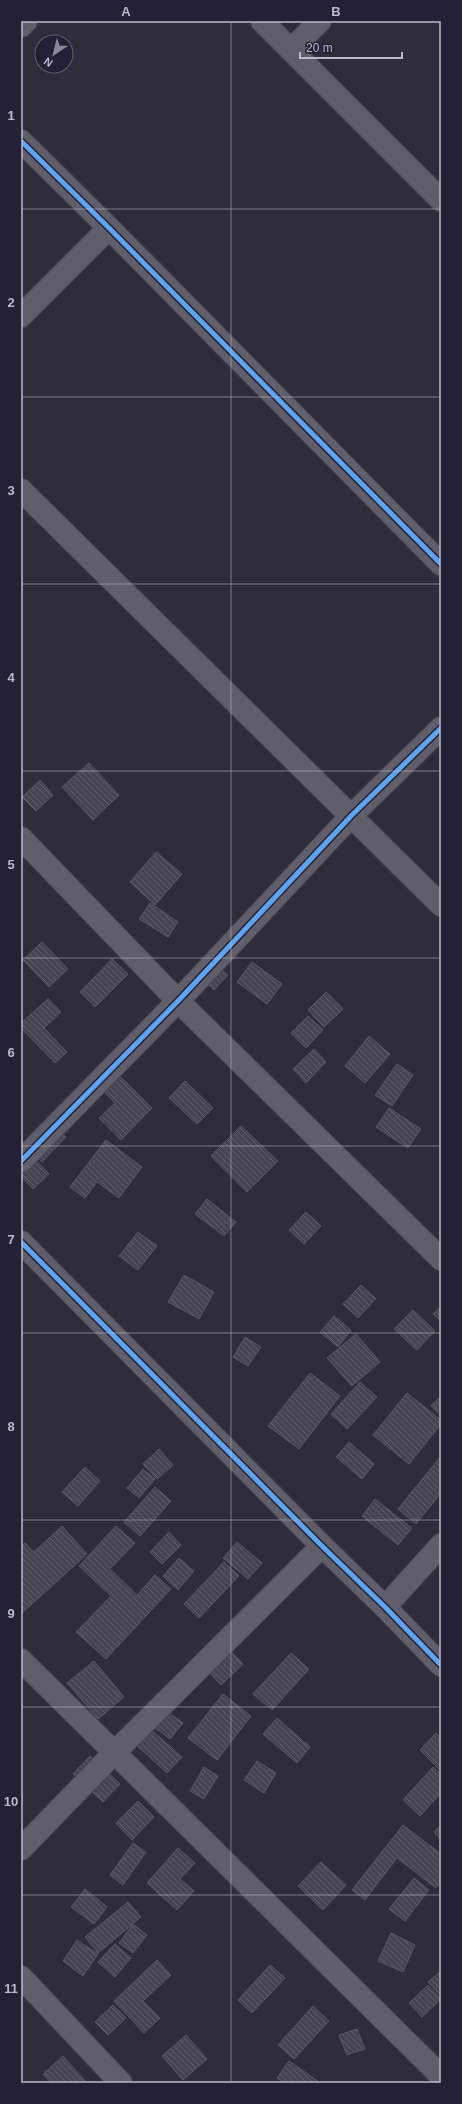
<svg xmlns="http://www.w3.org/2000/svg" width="462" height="2104" font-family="Helvetica,sans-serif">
	<defs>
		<pattern id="building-back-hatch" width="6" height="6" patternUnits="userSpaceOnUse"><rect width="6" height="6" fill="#454450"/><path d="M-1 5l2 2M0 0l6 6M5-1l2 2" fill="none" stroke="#5e5d68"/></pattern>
	</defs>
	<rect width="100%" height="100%" fill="#2f2d3c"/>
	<!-- building -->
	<path fill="url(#building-back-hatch)" stroke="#585663" d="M 89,763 L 119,795 L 93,820 L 62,787 Z
		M 40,780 L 53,795 L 36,811 L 22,797 Z
		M 156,852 L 182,874 L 155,905 L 130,882 Z
		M 150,903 L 178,922 L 168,937 L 139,919 Z
		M 42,942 L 68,969 L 49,987 L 23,960 Z
		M 112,959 L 128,974 L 95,1007 L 80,992 Z
		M 252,962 L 282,984 L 267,1004 L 237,982 Z
		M 215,963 L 228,975 L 214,990 L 201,978 Z
		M 326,992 L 343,1009 L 324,1027 L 308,1010 Z
		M 48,999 L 61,1012 L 44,1028 L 67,1052 L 55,1063 L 21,1028 L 21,1023 Z
		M 308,1016 L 323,1030 L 306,1048 L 291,1033 Z
		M 369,1036 L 390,1054 L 365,1083 L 345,1066 Z
		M 314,1049 L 326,1062 L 306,1083 L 293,1069 Z
		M 397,1064 L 413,1075 L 392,1106 L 375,1095 Z
		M 110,1066 L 152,1108 L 121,1140 L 99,1118 L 115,1103 L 94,1082 Z
		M 185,1081 L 213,1108 L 197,1124 L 169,1098 Z
		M 389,1108 L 421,1129 L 408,1148 L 376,1127 Z
		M 49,1121 L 66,1137 L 42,1162 L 25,1146 Z
		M 241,1126 L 278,1161 L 247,1192 L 211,1156 Z
		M 106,1140 L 142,1167 L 119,1198 L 97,1182 L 85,1198 L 70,1187 Z
		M 21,1145 L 49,1174 L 33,1189 L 21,1176 Z
		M 207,1199 L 236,1222 L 224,1236 L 195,1214 Z
		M 306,1212 L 321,1226 L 304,1244 L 289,1230 Z
		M 138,1232 L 157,1246 L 138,1270 L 119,1256 Z
		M 184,1275 L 214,1292 L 199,1319 L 168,1302 Z
		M 361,1285 L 376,1299 L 358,1318 L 343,1304 Z
		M 441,1306 L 441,1321 L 433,1314 Z
		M 413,1310 L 435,1331 L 417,1350 L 394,1329 Z
		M 334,1316 L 351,1330 L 338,1347 L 320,1332 Z
		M 356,1334 L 380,1362 L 352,1386 L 327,1358 Z
		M 245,1337 L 261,1347 L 248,1366 L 233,1357 Z
		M 310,1373 L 340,1396 L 299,1449 L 268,1426 Z
		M 360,1382 L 377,1397 L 347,1429 L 331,1414 Z
		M 407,1393 L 441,1420 L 441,1424 L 409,1464 L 373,1435 Z
		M 441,1396 L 441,1416 L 431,1406 Z
		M 349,1442 L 374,1464 L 362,1479 L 336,1457 Z
		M 159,1449 L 173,1465 L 157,1479 L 143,1464 Z
		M 441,1456 L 441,1493 L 416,1524 L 398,1509 Z
		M 85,1467 L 100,1481 L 78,1506 L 62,1492 Z
		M 143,1469 L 155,1479 L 139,1498 L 127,1488 Z
		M 155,1487 L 171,1501 L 140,1536 L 124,1522 Z
		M 375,1499 L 412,1528 L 398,1545 L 362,1516 Z
		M 62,1526 L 87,1554 L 21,1614 L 21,1547 L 25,1543 L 34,1552 Z
		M 116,1526 L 135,1543 L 110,1569 L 137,1595 L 155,1575 L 171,1589 L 106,1659 L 76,1632 L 111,1596 L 79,1566 Z
		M 169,1532 L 181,1545 L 162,1564 L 150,1552 Z
		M 237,1542 L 262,1563 L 248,1579 L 223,1558 Z
		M 179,1558 L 194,1571 L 178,1590 L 163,1576 Z
		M 224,1562 L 239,1576 L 199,1618 L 184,1604 Z
		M 226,1646 L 243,1664 L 221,1685 L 204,1667 Z
		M 291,1653 L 309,1669 L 272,1710 L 253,1694 Z
		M 94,1661 L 124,1697 L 98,1719 L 67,1683 Z
		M 223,1694 L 251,1716 L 217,1760 L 188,1738 Z
		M 162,1708 L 183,1723 L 170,1739 L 150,1724 Z
		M 277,1718 L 310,1747 L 297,1763 L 263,1734 Z
		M 148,1727 L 182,1757 L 167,1773 L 134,1743 Z
		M 436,1733 L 441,1738 L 441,1771 L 420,1750 Z
		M 90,1756 L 120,1784 L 103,1802 L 73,1774 Z
		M 257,1761 L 276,1773 L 264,1793 L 244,1780 Z
		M 204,1767 L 218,1776 L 204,1799 L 190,1791 Z
		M 433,1767 L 441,1774 L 441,1793 L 420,1816 L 403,1800 Z
		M 138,1801 L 154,1817 L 132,1840 L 116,1823 Z
		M 403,1825 L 441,1854 L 441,1882 L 436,1888 L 397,1858 L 365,1900 L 352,1890 Z
		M 441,1825 L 441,1840 L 434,1832 Z
		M 133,1843 L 146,1852 L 123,1885 L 110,1875 Z
		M 178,1848 L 195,1863 L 180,1879 L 194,1891 L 177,1910 L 147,1883 Z
		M 321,1862 L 346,1885 L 323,1910 L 298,1886 Z
		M 414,1878 L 429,1890 L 405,1921 L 389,1909 Z
		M 85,1889 L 107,1907 L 94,1924 L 71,1907 Z
		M 128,1902 L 141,1917 L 98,1953 L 85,1937 Z
		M 133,1924 L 147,1935 L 133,1953 L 119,1943 Z
		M 391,1933 L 415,1945 L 403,1972 L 378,1961 Z
		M 77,1940 L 98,1954 L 83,1976 L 63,1961 Z
		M 115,1944 L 131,1958 L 115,1977 L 98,1962 Z
		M 157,1960 L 171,1975 L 143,2001 L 160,2018 L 144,2033 L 114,2001 Z
		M 270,1965 L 285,1978 L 252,2013 L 238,2000 Z
		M 441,1971 L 441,1996 L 428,1982 Z
		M 428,1985 L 441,1999 L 422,2017 L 409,2003 Z
		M 113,2005 L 126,2018 L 108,2035 L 95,2022 Z
		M 313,2006 L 329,2021 L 294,2059 L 278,2045 Z
		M 357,2029 L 365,2049 L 347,2055 L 339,2035 Z
		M 186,2035 L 207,2059 L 183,2080 L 162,2056 Z
		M 63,2056 L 87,2083 L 51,2083 L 43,2074 Z
		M 289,2061 L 319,2082 L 319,2083 L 285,2083 L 277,2078 Z"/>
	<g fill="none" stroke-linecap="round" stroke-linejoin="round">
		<defs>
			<path id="minor" d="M 262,21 L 441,200
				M 21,26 L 26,21
				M 291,50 L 320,21
				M 21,141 L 109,228 L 441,564
				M 21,316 L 109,228
				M 21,490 L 441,905
				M 21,838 L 178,1001 L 441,1259
				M 21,1161 L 178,1001 L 352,815 L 441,728
				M 385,1607 L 441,1545
				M 21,1660 L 441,2076
				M 21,1849 L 115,1752 L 322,1546
				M 21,1977 L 121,2083"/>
			<path id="tertiary" d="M 21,1242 L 322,1546 L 385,1607 L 441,1665"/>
		</defs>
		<!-- minor casing -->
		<use href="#minor" stroke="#4a4853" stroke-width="24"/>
		<!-- tertiary casing -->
		<use href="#tertiary" stroke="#4a4853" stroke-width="24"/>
		<!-- minor -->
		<use href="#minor" stroke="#605e6a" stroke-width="22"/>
		<!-- tertiary -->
		<use href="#tertiary" stroke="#605e6a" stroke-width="22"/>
		<defs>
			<path id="cycleway" d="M 21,141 L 109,228 L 441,564
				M 21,1161 L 178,1001 L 352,815 L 441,728
				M 21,1242 L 322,1546 L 385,1607 L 441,1665"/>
		</defs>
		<!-- cycleway casing -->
		<use href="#cycleway" stroke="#232037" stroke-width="8"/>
		<!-- cycleway -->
		<use href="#cycleway" stroke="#60a3ed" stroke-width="5"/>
	</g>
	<!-- grid -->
	<path fill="none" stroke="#bcb9cb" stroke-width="1" stroke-opacity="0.55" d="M 231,21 L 231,2083M 21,209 L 441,209M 21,397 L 441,397M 21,584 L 441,584M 21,771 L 441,771M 21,958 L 441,958M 21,1146 L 441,1146M 21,1333 L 441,1333M 21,1520 L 441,1520M 21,1707 L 441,1707M 21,1895 L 441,1895"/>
	<!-- border -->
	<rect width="462" height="2104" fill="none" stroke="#232037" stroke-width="44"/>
	<!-- north arrow -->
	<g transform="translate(54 54) rotate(215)"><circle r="19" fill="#232037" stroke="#605d72"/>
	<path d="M0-3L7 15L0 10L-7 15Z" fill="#8b8899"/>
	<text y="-6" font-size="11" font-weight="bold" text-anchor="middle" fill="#bcb9cb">N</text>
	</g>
	<!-- scale -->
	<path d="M300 52v6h102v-6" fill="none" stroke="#bcb9cb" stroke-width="2"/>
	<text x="306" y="52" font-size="12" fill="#bcb9cb" stroke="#232037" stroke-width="3" paint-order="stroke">20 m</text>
	<rect x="22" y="22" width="418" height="2060" fill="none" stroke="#bcb9cb" stroke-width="1.5"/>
	<g font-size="13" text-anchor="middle" font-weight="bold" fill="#bcb9cb">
		<text x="126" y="16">A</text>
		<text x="336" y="16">B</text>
		<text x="11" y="120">1</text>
		<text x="11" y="307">2</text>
		<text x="11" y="495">3</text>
		<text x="11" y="682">4</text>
		<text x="11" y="869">5</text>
		<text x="11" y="1057">6</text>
		<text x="11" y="1244">7</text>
		<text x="11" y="1431">8</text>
		<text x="11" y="1618">9</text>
		<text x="11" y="1806">10</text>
		<text x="11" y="1993">11</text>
	</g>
</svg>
